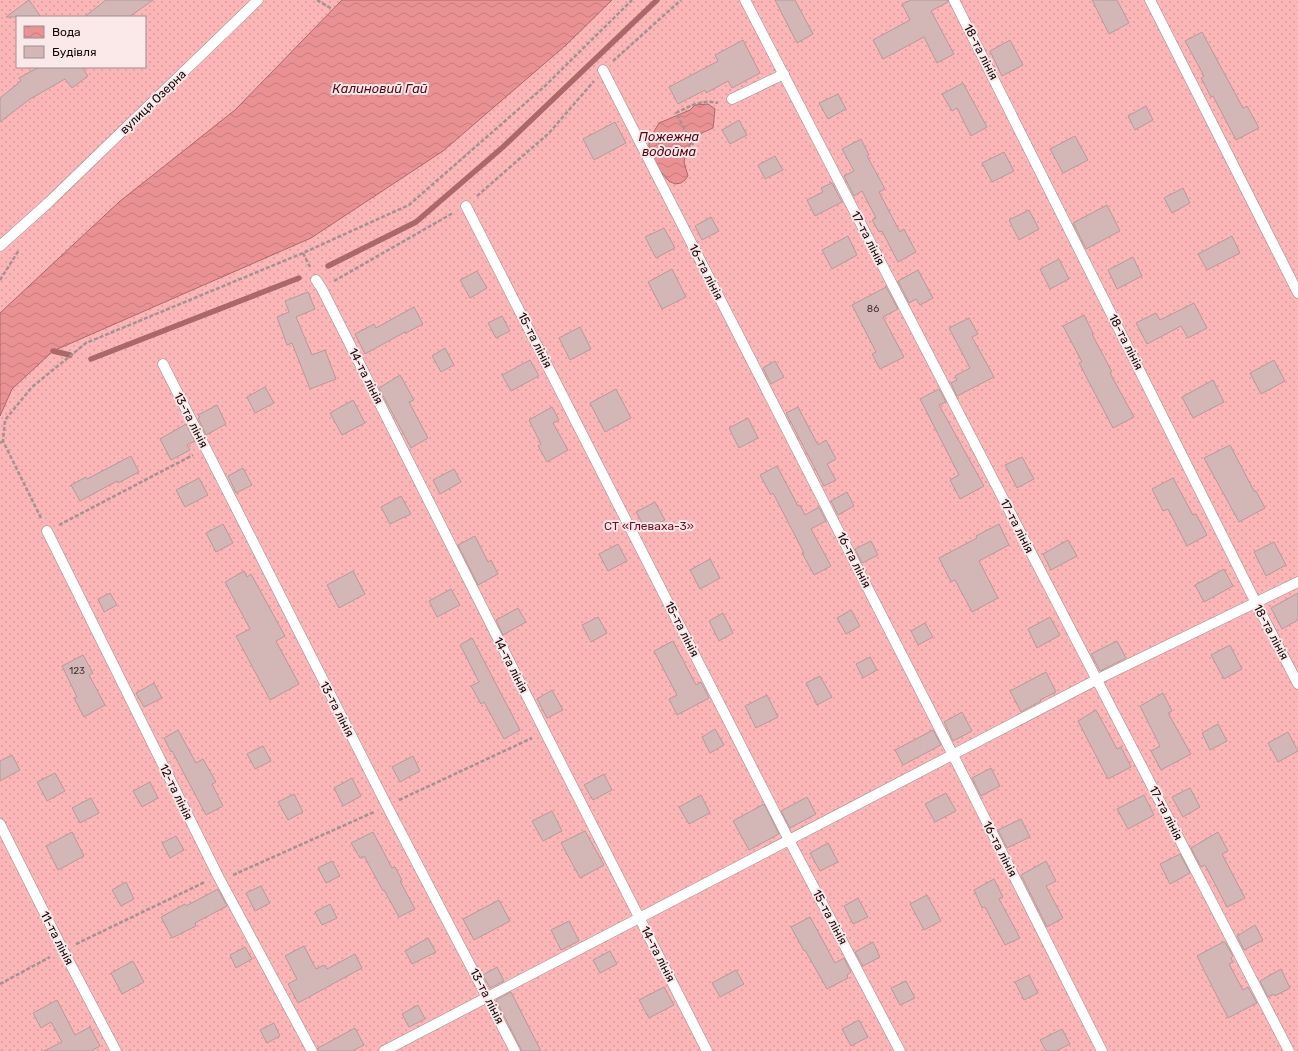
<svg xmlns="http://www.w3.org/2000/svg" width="1298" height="1051" font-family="Rubik,sans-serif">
	<defs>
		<pattern id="garden-dots" width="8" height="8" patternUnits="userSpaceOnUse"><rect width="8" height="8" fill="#fdb6b8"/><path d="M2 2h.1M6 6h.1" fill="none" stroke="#d89b9d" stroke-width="1.8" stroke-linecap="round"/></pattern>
		<pattern id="water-waves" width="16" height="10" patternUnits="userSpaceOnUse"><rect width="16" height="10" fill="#ea9194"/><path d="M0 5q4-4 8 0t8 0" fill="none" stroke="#c87c7e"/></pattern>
	</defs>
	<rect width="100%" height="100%" fill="#fbe8e8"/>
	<!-- garden -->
	<path fill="url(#garden-dots)" fill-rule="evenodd" d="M 0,0 L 1298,0 L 1298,1051 L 0,1051 ZM 17,17 L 145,17 L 145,67 L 17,67 Z"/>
	<!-- water -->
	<path fill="url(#water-waves)" stroke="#aa686a" d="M 342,0 L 612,0 L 566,45 L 443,151 L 311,238 L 53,351 L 12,389 L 0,416 L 0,313 L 119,202 L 235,110 Z
		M 708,104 L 715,109 L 713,128 L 695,136 L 686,152 L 684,162 L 688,176 L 685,180 L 681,183 L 675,184 L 669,181 L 659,170 L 649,152 L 649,140 L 659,123 L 690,110 L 695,105 Z"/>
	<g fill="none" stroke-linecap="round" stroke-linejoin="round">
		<!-- stream -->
		<path stroke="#aa686a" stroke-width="5.5" d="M 328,266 L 416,222 L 503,147 L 657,0
			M 53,351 L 70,355
			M 91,359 L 299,278"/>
	</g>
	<!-- building -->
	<path fill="#d3b6b6" stroke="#b69999" d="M 29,0 L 41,17 L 6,17 Z
		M 106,0 L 153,0 L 129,17 L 84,17 Z
		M 775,0 L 795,0 L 813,34 L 797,43 Z
		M 911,0 L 948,0 L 948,2 L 931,11 L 954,54 L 937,63 L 924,37 L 883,59 L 873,40 L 910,20 L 902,4 Z
		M 1092,0 L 1117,0 L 1129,23 L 1109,34 Z
		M 1202,32 L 1243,108 L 1247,106 L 1259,128 L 1236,140 L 1213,96 L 1211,97 L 1201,78 L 1204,76 L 1185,41 Z
		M 743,40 L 760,73 L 732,88 L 728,81 L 706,93 L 705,90 L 678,104 L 669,87 L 718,61 L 715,55 Z
		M 1010,40 L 1023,65 L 1002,76 L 990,51 Z
		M 39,67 L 87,67 L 83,69 L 88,76 L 72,88 L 65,79 L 30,99 L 0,122 L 0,98 L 21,81 L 19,78 Z
		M 963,83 L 987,127 L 971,136 L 957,108 L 952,111 L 942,94 Z
		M 838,94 L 846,109 L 828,119 L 819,103 Z
		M 1146,106 L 1153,120 L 1135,130 L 1128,116 Z
		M 739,120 L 747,135 L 730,144 L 722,130 Z
		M 615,122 L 626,143 L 594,160 L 583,139 Z
		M 1075,136 L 1088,160 L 1063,173 L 1050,149 Z
		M 861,139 L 869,155 L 867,156 L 885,189 L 879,192 L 900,232 L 904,229 L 916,252 L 898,262 L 882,231 L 879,232 L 872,220 L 876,218 L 862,191 L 854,196 L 844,176 L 854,171 L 842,149 Z
		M 1004,152 L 1014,171 L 992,182 L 982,163 Z
		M 775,156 L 783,170 L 765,179 L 758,165 Z
		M 832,183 L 842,202 L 815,216 L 807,200 L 823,192 L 821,188 Z
		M 1183,188 L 1190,203 L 1172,213 L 1164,198 Z
		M 1107,205 L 1120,231 L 1086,249 L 1073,223 Z
		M 1029,210 L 1039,229 L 1019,240 L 1009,220 Z
		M 711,217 L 719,231 L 702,240 L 695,226 Z
		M 664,228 L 675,248 L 656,258 L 645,237 Z
		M 848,236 L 857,255 L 832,269 L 822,250 Z
		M 1232,236 L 1240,253 L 1207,270 L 1198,254 Z
		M 1133,257 L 1142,276 L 1117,289 L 1108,270 Z
		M 1059,259 L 1069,279 L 1050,289 L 1040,269 Z
		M 672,269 L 686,297 L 662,309 L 648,282 Z
		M 918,270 L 933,298 L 920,305 L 916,299 L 909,303 L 898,281 Z
		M 477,271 L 487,288 L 470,298 L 460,280 Z
		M 886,287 L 898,309 L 883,317 L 904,357 L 880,369 L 872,354 L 876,352 L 852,305 Z
		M 308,292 L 315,309 L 296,317 L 312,355 L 325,350 L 336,379 L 310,389 L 292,343 L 287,345 L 277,317 L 289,312 L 285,301 Z
		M 1194,303 L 1207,328 L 1188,338 L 1181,326 L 1147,344 L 1136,323 L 1156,313 L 1160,320 Z
		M 414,307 L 423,324 L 406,333 L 405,332 L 365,354 L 355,334 L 374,324 L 376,328 Z
		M 1084,315 L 1093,333 L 1092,334 L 1112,372 L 1110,373 L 1134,417 L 1113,428 L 1079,363 L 1082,362 L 1063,326 Z
		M 502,316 L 510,331 L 496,338 L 488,323 Z
		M 969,318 L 978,334 L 972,337 L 994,377 L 957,396 L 951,383 L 957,380 L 955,376 L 970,368 L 949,328 Z
		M 580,327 L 591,349 L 570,360 L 559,338 Z
		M 445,348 L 454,365 L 441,372 L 432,356 Z
		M 530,360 L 539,376 L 511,391 L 502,375 Z
		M 1274,360 L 1285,381 L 1261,394 L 1250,373 Z
		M 775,361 L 784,377 L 771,384 L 763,368 Z
		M 400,375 L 414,400 L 409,402 L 428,438 L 411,448 L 379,388 Z
		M 1213,380 L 1224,402 L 1193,418 L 1182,397 Z
		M 265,387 L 274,403 L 255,413 L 247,397 Z
		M 616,389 L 631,418 L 605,432 L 590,403 Z
		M 939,389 L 946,402 L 939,405 L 984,486 L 960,499 L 950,480 L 959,475 L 920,399 Z
		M 353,400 L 365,423 L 342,435 L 330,413 Z
		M 217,405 L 226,424 L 206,435 L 198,418 L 200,417 L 198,415 Z
		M 552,407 L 559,420 L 553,423 L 568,450 L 547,462 L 538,446 L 541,444 L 529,420 Z
		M 798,407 L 818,445 L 826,440 L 836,459 L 827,464 L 836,480 L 824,486 L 786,413 Z
		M 748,418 L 758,438 L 739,448 L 729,428 Z
		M 186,424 L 195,441 L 187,445 L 190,450 L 171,460 L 160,439 Z
		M 1230,445 L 1254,491 L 1256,491 L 1265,508 L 1239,522 L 1204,458 Z
		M 131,456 L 139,472 L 118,483 L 117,481 L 80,501 L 71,485 L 86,477 L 87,479 Z
		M 1022,457 L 1034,479 L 1017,488 L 1005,465 Z
		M 777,466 L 798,506 L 800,505 L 805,515 L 819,507 L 826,521 L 811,529 L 831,566 L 814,575 L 802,553 L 804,553 L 773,493 L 771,495 L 760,475 Z
		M 243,468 L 252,485 L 236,493 L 228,476 Z
		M 454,469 L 461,482 L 440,494 L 433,480 Z
		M 199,478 L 208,495 L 185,507 L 176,490 Z
		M 1173,478 L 1193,515 L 1196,514 L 1207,535 L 1187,546 L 1168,509 L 1163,511 L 1152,489 Z
		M 847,492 L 854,506 L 838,515 L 831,501 Z
		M 401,496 L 411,514 L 390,524 L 381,507 Z
		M 655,502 L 665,520 L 646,530 L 636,512 Z
		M 223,524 L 233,543 L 216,552 L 206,533 Z
		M 999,524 L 1009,545 L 979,561 L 998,598 L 972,612 L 955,580 L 951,582 L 939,558 L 977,538 L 976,536 Z
		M 475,536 L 488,562 L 491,560 L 498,574 L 478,585 L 458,545 Z
		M 1068,540 L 1077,556 L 1051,570 L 1043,554 Z
		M 871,541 L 878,555 L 862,563 L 855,549 Z
		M 1274,542 L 1286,565 L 1266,576 L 1254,552 Z
		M 618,544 L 627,561 L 608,571 L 599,554 Z
		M 710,559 L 720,578 L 700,589 L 690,570 Z
		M 1224,569 L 1233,586 L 1204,602 L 1195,585 Z
		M 244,571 L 247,577 L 251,574 L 285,636 L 276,641 L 299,684 L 270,700 L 236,636 L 250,629 L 225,582 Z
		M 353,571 L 365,594 L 339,608 L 327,585 Z
		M 451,589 L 460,605 L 437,617 L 429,601 Z
		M 110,593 L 117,605 L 104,612 L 98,599 Z
		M 1298,593 L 1298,620 L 1282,629 L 1271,608 Z
		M 518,608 L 526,622 L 503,635 L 496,620 Z
		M 851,610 L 860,626 L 846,634 L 837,618 Z
		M 723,613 L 733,633 L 719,641 L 709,621 Z
		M 598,617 L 607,633 L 591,642 L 582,625 Z
		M 1050,617 L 1060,635 L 1037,648 L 1028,629 Z
		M 925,623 L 933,637 L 918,645 L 911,631 Z
		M 472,638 L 520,730 L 504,739 L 484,702 L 481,704 L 471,686 L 479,682 L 460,645 Z
		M 673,641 L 696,685 L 701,682 L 709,698 L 677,715 L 669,699 L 677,695 L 654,651 Z
		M 1117,641 L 1126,658 L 1100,671 L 1091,654 Z
		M 1230,645 L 1242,669 L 1224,679 L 1211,655 Z
		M 83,655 L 93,673 L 89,675 L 105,705 L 84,717 L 74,698 L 77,697 L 62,666 Z
		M 870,657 L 877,670 L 863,678 L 856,664 Z
		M 1046,672 L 1056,692 L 1040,700 L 1041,701 L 1021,712 L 1010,691 Z
		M 820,676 L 832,697 L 817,705 L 806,683 Z
		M 154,683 L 162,698 L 144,707 L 136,693 Z
		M 552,690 L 563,710 L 547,718 L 537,699 Z
		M 1163,693 L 1172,711 L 1168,713 L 1191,754 L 1161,770 L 1151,751 L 1160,746 L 1140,706 Z
		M 767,695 L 778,717 L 756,728 L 745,706 Z
		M 1096,710 L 1117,749 L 1121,747 L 1131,767 L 1108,779 L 1078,721 Z
		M 962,712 L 972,731 L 953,741 L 944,722 Z
		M 1218,724 L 1227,741 L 1210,750 L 1202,733 Z
		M 715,729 L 724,745 L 710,753 L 702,737 Z
		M 178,730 L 196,763 L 203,759 L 216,782 L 212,784 L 223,806 L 206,815 L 172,751 L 171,752 L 164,738 Z
		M 933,730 L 941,745 L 903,765 L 895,750 Z
		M 1288,732 L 1298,751 L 1278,762 L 1268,743 Z
		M 263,746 L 271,761 L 255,769 L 247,754 Z
		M 12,755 L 20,770 L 0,781 L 0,761 Z
		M 413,756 L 420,771 L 400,782 L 392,767 Z
		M 991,768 L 1000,786 L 981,796 L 972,778 Z
		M 55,773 L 65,791 L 47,801 L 37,782 Z
		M 604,774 L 612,790 L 593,800 L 584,785 Z
		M 352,778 L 361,796 L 343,806 L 334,788 Z
		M 150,782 L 158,798 L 142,807 L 133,791 Z
		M 1190,788 L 1200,807 L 1183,817 L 1172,797 Z
		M 946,793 L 956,811 L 935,822 L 925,804 Z
		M 294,794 L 303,812 L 288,820 L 278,802 Z
		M 701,795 L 710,813 L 689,824 L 679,807 Z
		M 1144,795 L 1154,815 L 1128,829 L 1117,809 Z
		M 807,797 L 816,814 L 790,828 L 781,811 Z
		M 91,798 L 99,813 L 80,823 L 72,808 Z
		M 764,804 L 779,834 L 749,850 L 733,821 Z
		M 552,811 L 562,831 L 543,841 L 532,821 Z
		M 1021,819 L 1030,837 L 1007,848 L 998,830 Z
		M 585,831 L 604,865 L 580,878 L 561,843 Z
		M 72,832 L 84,856 L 58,870 L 46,846 Z
		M 373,832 L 392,868 L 395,867 L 402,880 L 400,881 L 415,909 L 399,917 L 384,890 L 383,891 L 364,856 L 360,858 L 351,843 Z
		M 1218,832 L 1228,851 L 1222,854 L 1245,898 L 1227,907 L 1205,865 L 1201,867 L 1191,848 Z
		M 176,836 L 184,850 L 170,858 L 162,843 Z
		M 828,843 L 838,862 L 820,871 L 810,853 Z
		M 1180,854 L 1190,873 L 1170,884 L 1160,864 Z
		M 332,861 L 340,876 L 326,883 L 318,868 Z
		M 1046,861 L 1056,881 L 1046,886 L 1063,918 L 1047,927 L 1021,875 Z
		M 994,879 L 1003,897 L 999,899 L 1020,938 L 1005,945 L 985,907 L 982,908 L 974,890 Z
		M 126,882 L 134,899 L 121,906 L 112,890 Z
		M 261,886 L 270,903 L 255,911 L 246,893 Z
		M 218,889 L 227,906 L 195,923 L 196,926 L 172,938 L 161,917 L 185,904 L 186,906 Z
		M 927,895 L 941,921 L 924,930 L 910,904 Z
		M 858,898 L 868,917 L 853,924 L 844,906 Z
		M 499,900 L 510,921 L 474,940 L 463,919 Z
		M 330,904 L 337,918 L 322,925 L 315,912 Z
		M 810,917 L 835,963 L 844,958 L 851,972 L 847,975 L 848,978 L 827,989 L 805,950 L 804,951 L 791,927 Z
		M 569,921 L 579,941 L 561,950 L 551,930 Z
		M 1255,925 L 1263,940 L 1244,950 L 1237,936 Z
		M 428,938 L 436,952 L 412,964 L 405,951 Z
		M 873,942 L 880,957 L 863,966 L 855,952 Z
		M 1223,942 L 1225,942 L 1233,956 L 1231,958 L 1233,962 L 1229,964 L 1243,990 L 1248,987 L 1257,1003 L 1228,1018 L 1197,956 Z
		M 304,946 L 316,969 L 324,965 L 327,969 L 355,954 L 362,968 L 298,1003 L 288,984 L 297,979 L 285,956 Z
		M 245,947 L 252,959 L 236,968 L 230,955 Z
		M 610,951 L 617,964 L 600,973 L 593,960 Z
		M 133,961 L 144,982 L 122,994 L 111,973 Z
		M 497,967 L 504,981 L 490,988 L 483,975 Z
		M 1281,969 L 1290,988 L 1275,996 L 1274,994 L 1268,997 L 1260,981 Z
		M 736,970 L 744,984 L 720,997 L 712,983 Z
		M 1029,975 L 1038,993 L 1024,1000 L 1015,982 Z
		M 906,981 L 915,998 L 900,1005 L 891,988 Z
		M 664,987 L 674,1005 L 649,1018 L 639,1000 Z
		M 511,992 L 541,1051 L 522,1051 L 496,1000 Z
		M 57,1000 L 75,1035 L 90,1027 L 100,1046 L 91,1051 L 44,1051 L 62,1042 L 51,1022 L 41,1028 L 33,1013 Z
		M 418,1005 L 425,1019 L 409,1027 L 402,1014 Z
		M 859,1020 L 868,1037 L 851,1046 L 842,1029 Z
		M 274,1023 L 280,1036 L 267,1043 L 260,1030 Z
		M 355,1028 L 364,1045 L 352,1051 L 318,1051 L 318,1048 Z
		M 1062,1029 L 1070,1044 L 1056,1051 L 1046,1051 L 1040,1040 Z"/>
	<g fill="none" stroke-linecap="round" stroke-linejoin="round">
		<defs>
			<path id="service" d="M 745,0 L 1289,1051
				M 954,0 L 1256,603 L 1298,684
				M 1150,0 L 1298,293
				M 603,70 L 953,755 L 1102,1051
				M 732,99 L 784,74
				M 466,206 L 789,840 L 900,1051
				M 0,246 L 48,203 L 258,0
				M 316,280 L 322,289 L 545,732 L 707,1051
				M 163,364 L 387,806 L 515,1051
				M 47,531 L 218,876 L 312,1051
				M 0,824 L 63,950 L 116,1051
				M 384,1051 L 1096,680 L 1298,582"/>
		</defs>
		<!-- service casing -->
		<use href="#service" stroke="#a38888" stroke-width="11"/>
		<!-- path -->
		<path stroke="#a29292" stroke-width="2.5" stroke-dasharray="4 2" stroke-linecap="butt" d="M 317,0 L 332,9
			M 613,61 L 681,0
			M 693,145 L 676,113 C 690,106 701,99 718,103
			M 477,196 L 549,133 L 594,81
			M 303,253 L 310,267
			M 0,280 L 19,250
			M 334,281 L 453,213
			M 0,443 L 3,441
			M 41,518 L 3,441 L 5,420 L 32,387 L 86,343 L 303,253 L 409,205 L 545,86 L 632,0
			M 59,525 L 193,455
			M 399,800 L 532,738
			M 233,875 L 374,812
			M 76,944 L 205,882
			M 0,984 L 50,957"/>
		<!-- service -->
		<use href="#service" stroke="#fff" stroke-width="10"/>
	</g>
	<g text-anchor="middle" stroke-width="4" stroke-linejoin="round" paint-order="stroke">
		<!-- number labels -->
		<g font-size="10" fill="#433434">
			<text x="873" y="312">86</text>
			<text x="77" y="674">123</text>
		</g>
		<!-- street labels -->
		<g font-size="12" fill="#130909" stroke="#fbe8e8">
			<text transform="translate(981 52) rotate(63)" y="4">18-та лінія</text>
			<text transform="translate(153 102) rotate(-44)" y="4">вулиця Озерна</text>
			<text transform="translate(868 238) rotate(63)" y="4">17-та лінія</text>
			<text transform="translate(706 272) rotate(63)" y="4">16-та лінія</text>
			<text transform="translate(535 340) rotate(63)" y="4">15-та лінія</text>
			<text transform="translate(1126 342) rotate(63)" y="4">18-та лінія</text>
			<text transform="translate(366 376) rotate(63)" y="4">14-та лінія</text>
			<text transform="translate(191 420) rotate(63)" y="4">13-та лінія</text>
			<text transform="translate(1017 526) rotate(63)" y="4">17-та лінія</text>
			<text transform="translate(854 560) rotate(63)" y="4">16-та лінія</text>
			<text transform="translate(682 629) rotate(63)" y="4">15-та лінія</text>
			<text transform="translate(1271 632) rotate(62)" y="4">18-та лінія</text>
			<text transform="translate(511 665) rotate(63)" y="4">14-та лінія</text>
			<text transform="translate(337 709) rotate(63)" y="4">13-та лінія</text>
			<text transform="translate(176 792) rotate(64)" y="4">12-та лінія</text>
			<text transform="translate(1166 813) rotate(63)" y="4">17-та лінія</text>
			<text transform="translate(1000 849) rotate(63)" y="4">16-та лінія</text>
			<text transform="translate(830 917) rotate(62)" y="4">15-та лінія</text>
			<text transform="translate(57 938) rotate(63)" y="4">11-та лінія</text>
			<text transform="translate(658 954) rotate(63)" y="4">14-та лінія</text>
			<text transform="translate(487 996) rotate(63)" y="4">13-та лінія</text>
		</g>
		<!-- park labels -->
		<g font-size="12" fill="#770b22" stroke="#fbe8e8">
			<text x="649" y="530">СТ «Глеваха-3»</text>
		</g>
		<!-- water labels -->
		<g font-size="13" font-style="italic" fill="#570617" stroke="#fbe8e8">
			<text x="380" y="93">Калиновий Гай</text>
			<text x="669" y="141">Пожежна<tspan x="669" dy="15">водойма</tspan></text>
		</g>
	</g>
	<!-- legend -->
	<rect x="16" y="16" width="130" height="52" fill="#fbe8e8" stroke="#9e8f8f"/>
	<rect x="24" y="26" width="20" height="12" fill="url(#water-waves)" stroke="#9e8f8f"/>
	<text x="52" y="36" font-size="12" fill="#130909">Вода</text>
	<rect x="24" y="46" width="20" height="12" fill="#d3b6b6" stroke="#9e8f8f"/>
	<text x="52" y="56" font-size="12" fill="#130909">Будівля</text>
</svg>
